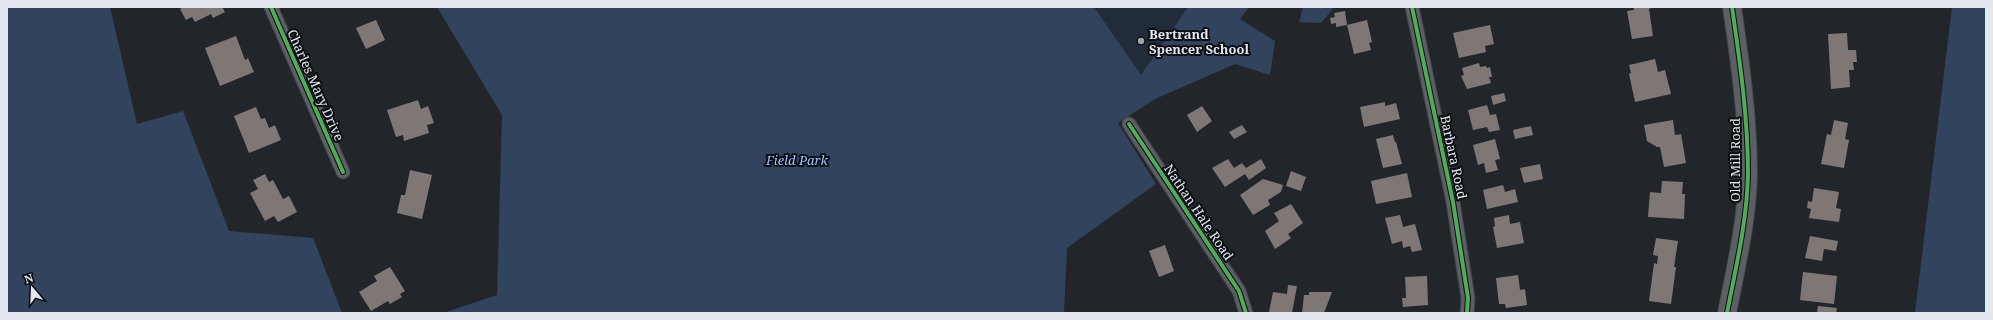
<svg xmlns="http://www.w3.org/2000/svg" width="1993" height="320" font-family="'Noto Serif',serif">
	<rect width="100%" height="100%" fill="#22262b"/>
	<!-- built -->
	<path fill="#222b3a" d="M 1094,7 L 1188,7 L 1141,76 Z"/>
	<!-- green -->
	<path fill="#32435d" d="M 7,7 L 110,7 L 137,124 L 183,111 L 229,231 L 313,238 L 342,313 L 7,313 Z
		M 437,7 L 1094,7 L 1141,75 L 1188,7 L 1249,7 L 1240,19 L 1275,41 L 1270,75 L 1235,64 L 1155,99 L 1118,123 L 1156,184 L 1067,248 L 1064,313 L 443,313 L 497,295 L 502,115 Z
		M 1303,7 L 1334,7 L 1321,23 L 1299,22 Z
		M 1952,7 L 1986,7 L 1986,313 L 1915,313 Z"/>
	<!-- building -->
	<path fill="#7f7776" d="M 184,7 L 222,7 L 225,12 L 213,18 L 211,14 L 195,22 L 192,17 L 186,20 L 180,9 Z
		M 1633,7 L 1653,7 L 1649,9 L 1653,36 L 1632,39 L 1627,11 L 1634,10 Z
		M 1345,11 L 1347,25 L 1336,27 L 1336,23 L 1331,24 L 1330,18 L 1335,17 L 1334,13 Z
		M 376,20 L 385,40 L 366,49 L 356,28 Z
		M 1367,20 L 1372,42 L 1369,43 L 1371,50 L 1354,54 L 1347,25 Z
		M 1490,25 L 1494,44 L 1485,46 L 1486,52 L 1459,58 L 1453,33 Z
		M 1847,33 L 1848,50 L 1856,50 L 1857,62 L 1853,62 L 1854,70 L 1849,70 L 1850,87 L 1831,89 L 1828,34 Z
		M 236,36 L 245,60 L 248,58 L 254,72 L 220,86 L 205,48 Z
		M 1655,59 L 1658,72 L 1665,70 L 1671,94 L 1635,102 L 1629,74 L 1631,73 L 1629,65 Z
		M 1479,63 L 1480,67 L 1486,66 L 1487,68 L 1490,67 L 1492,77 L 1489,77 L 1491,83 L 1467,89 L 1461,76 L 1464,75 L 1462,68 Z
		M 1504,93 L 1506,101 L 1493,105 L 1491,96 Z
		M 418,100 L 421,109 L 428,106 L 434,123 L 427,125 L 429,133 L 404,141 L 403,135 L 396,137 L 387,110 Z
		M 1385,102 L 1385,106 L 1396,103 L 1400,119 L 1364,127 L 1360,107 Z
		M 1487,105 L 1490,115 L 1496,114 L 1500,130 L 1489,132 L 1487,127 L 1473,130 L 1468,110 Z
		M 1202,106 L 1212,121 L 1197,132 L 1187,115 Z
		M 256,107 L 261,119 L 265,118 L 269,128 L 275,125 L 281,140 L 249,153 L 234,116 Z
		M 1673,120 L 1675,135 L 1681,134 L 1686,163 L 1664,167 L 1660,147 L 1657,147 L 1647,141 L 1644,125 Z
		M 1834,120 L 1848,123 L 1845,139 L 1849,140 L 1844,168 L 1821,164 L 1827,134 L 1831,135 Z
		M 1242,125 L 1247,132 L 1234,139 L 1229,132 Z
		M 1531,126 L 1533,135 L 1515,139 L 1513,130 Z
		M 1393,135 L 1395,142 L 1396,142 L 1402,164 L 1383,168 L 1376,139 Z
		M 1495,139 L 1500,159 L 1495,160 L 1498,170 L 1486,173 L 1484,163 L 1478,165 L 1473,145 Z
		M 1228,159 L 1234,168 L 1242,163 L 1246,168 L 1261,159 L 1266,168 L 1249,180 L 1245,174 L 1225,187 L 1212,168 Z
		M 1540,164 L 1543,179 L 1524,183 L 1520,168 Z
		M 410,170 L 432,175 L 422,219 L 397,213 L 401,195 L 405,195 Z
		M 1291,171 L 1306,177 L 1301,191 L 1286,186 Z
		M 1407,173 L 1412,197 L 1376,204 L 1371,181 Z
		M 265,174 L 269,182 L 273,180 L 283,199 L 289,196 L 297,212 L 278,222 L 274,216 L 265,221 L 250,193 L 258,189 L 253,180 Z
		M 1263,179 L 1283,185 L 1281,192 L 1268,200 L 1270,205 L 1253,215 L 1240,195 Z
		M 1662,181 L 1683,182 L 1682,194 L 1685,194 L 1684,219 L 1648,217 L 1650,192 L 1661,193 Z
		M 1503,185 L 1505,192 L 1515,189 L 1518,202 L 1487,209 L 1483,190 Z
		M 1814,188 L 1839,192 L 1836,208 L 1841,209 L 1839,222 L 1809,218 L 1811,209 L 1807,208 L 1808,201 L 1812,202 Z
		M 1291,204 L 1303,223 L 1288,234 L 1291,238 L 1275,249 L 1265,231 L 1279,221 L 1274,213 Z
		M 1400,215 L 1403,227 L 1415,224 L 1422,250 L 1412,252 L 1410,246 L 1403,248 L 1402,241 L 1392,244 L 1385,218 Z
		M 1509,215 L 1510,224 L 1520,222 L 1524,243 L 1497,248 L 1493,227 L 1495,226 L 1494,218 Z
		M 1810,236 L 1838,241 L 1836,251 L 1824,249 L 1822,261 L 1805,258 Z
		M 1656,238 L 1678,241 L 1674,267 L 1676,267 L 1671,304 L 1649,301 L 1654,263 L 1657,264 L 1658,256 L 1653,255 Z
		M 1165,245 L 1174,271 L 1159,277 L 1149,251 Z
		M 390,267 L 405,291 L 400,294 L 402,297 L 390,304 L 388,301 L 371,311 L 359,292 L 377,281 L 374,276 Z
		M 1803,272 L 1837,276 L 1834,304 L 1800,300 Z
		M 1518,275 L 1520,290 L 1525,289 L 1527,305 L 1506,308 L 1505,304 L 1499,304 L 1496,278 Z
		M 1427,276 L 1428,305 L 1403,307 L 1402,298 L 1406,298 L 1405,277 Z
		M 1288,285 L 1297,286 L 1292,313 L 1269,312 L 1273,292 L 1287,294 Z
		M 1309,292 L 1332,292 L 1324,313 L 1302,313 L 1304,295 L 1309,295 Z
		M 1818,306 L 1837,308 L 1836,313 L 1817,313 Z"/>
	<g fill="none" stroke-linecap="round" stroke-linejoin="round">
		<defs>
			<path id="street" d="M 271,7 L 343,172
				M 1412,7 L 1453,202 L 1468,298 L 1467,313
				M 1129,124 L 1239,291 L 1246,313"/>
			<path id="secondary" d="M 1727,313 C 1736,267 1747,221 1748,174 C 1748,118 1740,62 1732,7"/>
		</defs>
		<!-- street casing -->
		<use href="#street" stroke="#3f4247" stroke-width="15"/>
		<!-- secondary casing -->
		<use href="#secondary" stroke="#3f4247" stroke-width="20"/>
		<!-- street -->
		<use href="#street" stroke="#5c5f63" stroke-width="13"/>
		<!-- secondary -->
		<use href="#secondary" stroke="#5c5f63" stroke-width="18"/>
		<defs>
			<path id="cycleway" d="M 271,7 L 343,172
				M 1412,7 L 1453,202 L 1468,298 L 1467,313
				M 1129,124 L 1239,291 L 1246,313
				M 1727,313 C 1736,267 1747,221 1748,174 C 1748,118 1740,62 1732,7"/>
		</defs>
		<!-- cycleway casing -->
		<use href="#cycleway" stroke="#0b0e13" stroke-width="6"/>
		<!-- cycleway -->
		<use href="#cycleway" stroke="#51ab58" stroke-width="4"/>
	</g>
	<!-- markers -->
	<circle fill="#9fa4aa" stroke="#0b0e13" stroke-width="1.5" cx="1141" cy="41" r="4"/>
	<g text-anchor="middle" stroke-width="4" stroke-linejoin="round" paint-order="stroke">
		<!-- poi labels -->
		<g font-size="13" font-weight="bold" fill="#e3e8ef" stroke="#0b0e13" text-anchor="start">
			<text x="1149" y="39">Bertrand<tspan x="1149" dy="15">Spencer School</tspan></text>
		</g>
		<!-- street labels -->
		<g font-size="13" fill="#e3e8ef" stroke="#0b0e13">
			<text transform="translate(316 85) rotate(66)" y="5">Charles Mary Drive</text>
			<text transform="translate(1454 157) rotate(78)" y="5">Barbara Road</text>
			<text transform="translate(1735 160) rotate(-90)" y="5">Old Mill Road</text>
			<text transform="translate(1199 212) rotate(56)" y="5">Nathan Hale Road</text>
		</g>
		<!-- park labels -->
		<g font-size="13" font-style="italic" fill="#9dc2fc" stroke="#0b0e13">
			<text x="797" y="165">Field Park</text>
		</g>
	</g>
	<!-- border -->
	<rect width="1993" height="320" fill="none" stroke="#e3e8ef" stroke-width="16"/>
	<!-- north arrow -->
	<g transform="translate(32 288) rotate(341)" stroke="#0b0e13" stroke-width="3" paint-order="stroke">
	<path d="M0-3L7 15L0 10L-7 15Z" fill="#e3e8ef"/>
	<text y="-6" font-size="11" font-weight="bold" text-anchor="middle" fill="#e3e8ef">N</text>
	</g>
</svg>
